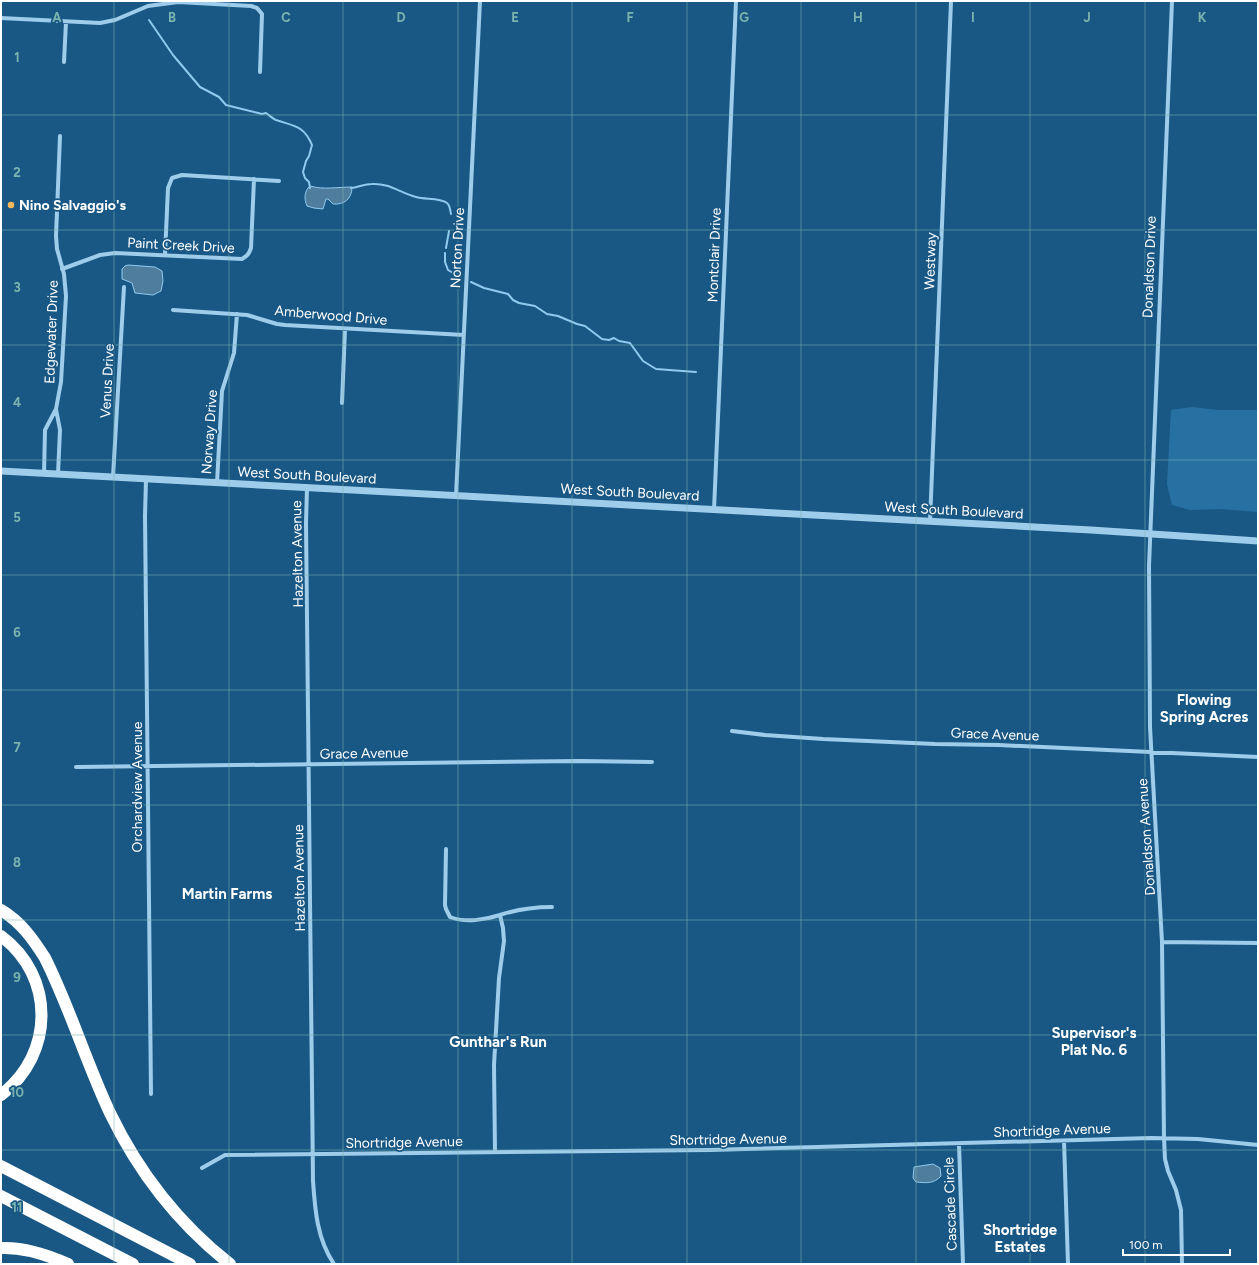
<svg xmlns="http://www.w3.org/2000/svg" width="1259" height="1265" font-family="Figtree,sans-serif">
	<rect width="100%" height="100%" fill="#195885"/>
	<!-- green -->
	<path fill="#2771a2" d="M 1191,407 L 1218,410 L 1258,410 L 1258,512 L 1220,509 L 1190,510 L 1172,505 L 1167,484 L 1171,410 Z"/>
	<!-- water -->
	<path fill="#4f7d9e" stroke="#90caef" d="M 310,186 C 324,190 337,187 352,187 C 352,199 344,205 333,204 L 328,199 L 326,199 L 323,209 L 314,208 L 307,206 C 304,199 304,191 310,186 Z
		M 128,265 L 155,267 L 162,271 L 163,281 L 161,291 L 153,295 L 135,293 L 132,283 L 122,279 L 122,269 L 125,266 Z
		M 933,1164 L 940,1168 L 941,1176 C 934,1184 926,1183 916,1182 L 913,1178 L 914,1167 Z"/>
	<g fill="none" stroke-linecap="round" stroke-linejoin="round">
		<!-- stream -->
		<path stroke="#90caef" stroke-width="2" d="M 149,20 L 173,55 L 200,87 L 219,97 L 226,105 L 262,114 L 266,113 C 269,115 273,119 276,120 C 293,126 304,125 312,145 L 309,156 L 306,161 L 303,172 L 305,178 L 309,182 L 310,188
			M 351,188 C 358,187 365,184 372,184 C 390,183 400,193 416,197 C 425,200 439,197 447,203 C 450,205 450,210 451,214
			M 446,248 L 449,231
			M 445,253 L 445,262 L 448,270 L 460,277
			M 471,282 L 484,288 L 508,294 L 513,300 L 519,303 L 535,306 L 547,314 L 558,316 L 577,324 L 585,326 L 602,339 L 609,340 L 614,338 L 619,341 L 630,343 L 643,361 L 656,369 L 696,372"/>
		<!-- minor -->
		<path stroke="#9ecdec" stroke-width="4" d="M 1172,1 L 1149,566 L 1150,727 L 1162,942 L 1164,1138 L 1165,1159 L 1168,1171 L 1176,1190 L 1181,1210 L 1182,1264
			M 1,18 L 100,23 L 115,20 L 148,6 L 178,2 L 251,6 L 257,8 L 262,14 L 260,72
			M 64,62 L 66,22
			M 165,255 L 168,188 L 172,178 L 182,175 L 279,181
			M 62,269 L 100,255 L 115,253 L 242,259 C 247,256 249,254 251,248 L 254,179
			M 173,310 L 247,315 L 277,324 L 285,325 L 464,335
			M 342,403 L 345,329
			M 56,409 L 61,382 L 66,296 L 64,274 L 57,249 L 56,236 L 60,136
			M 44,474 L 45,430 L 56,409 L 60,430 L 58,474
			M 113,477 L 124,287
			M 146,479 L 145,516 L 151,1094
			M 217,483 L 222,391 L 234,353 L 237,314
			M 307,488 L 306,523 L 313,1181 C 315,1210 317,1239 334,1264
			M 456,496 L 480,1
			M 714,510 L 736,1
			M 930,522 L 951,1
			M 732,731 L 765,735 L 823,739 L 935,744 L 999,745 L 1258,757
			M 76,767 L 580,761 L 652,762
			M 446,849 L 445,905 L 446,909 L 450,917 C 465,923 485,920 500,915 L 503,928 L 504,941 L 499,978 L 494,1065 L 495,1152
			M 500,915 C 518,909 533,907 552,907
			M 1162,942 L 1258,943
			M 1064,1141 L 1068,1264
			M 959,1144 L 963,1264
			M 202,1168 L 225,1155 L 710,1150 L 1151,1138 L 1198,1139 L 1258,1145"/>
		<!-- tertiary -->
		<path stroke="#9ecdec" stroke-width="7" d="M 1,471 L 1091,530 L 1258,541"/>
		<!-- motorway -->
		<path stroke="#fff" stroke-width="12" d="M 1,910 C 21,922 33,939 45,958 C 70,1008 86,1062 110,1113 C 138,1171 179,1224 230,1264
			M 1,936 C 55,976 55,1054 1,1095
			M 1,1166 L 190,1264
			M 1,1196 L 133,1264
			M 1,1248 C 24,1247 48,1255 68,1264"/>
	</g>
	<!-- grid -->
	<path fill="none" stroke="#7bb4af" stroke-width="1" stroke-opacity="0.55" d="M 114,1 L 114,1264M 229,1 L 229,1264M 343,1 L 343,1264M 458,1 L 458,1264M 572,1 L 572,1264M 687,1 L 687,1264M 801,1 L 801,1264M 916,1 L 916,1264M 1030,1 L 1030,1264M 1145,1 L 1145,1264M 1,115 L 1258,115M 1,230 L 1258,230M 1,345 L 1258,345M 1,460 L 1258,460M 1,575 L 1258,575M 1,690 L 1258,690M 1,805 L 1258,805M 1,920 L 1258,920M 1,1035 L 1258,1035M 1,1150 L 1258,1150"/>
	<!-- markers -->
	<circle fill="#ffb759" stroke="#195885" stroke-width="1.5" cx="11" cy="205" r="4"/>
	<g text-anchor="middle" stroke-width="3.5" stroke-linejoin="round" paint-order="stroke">
		<!-- poi labels -->
		<g font-size="14" font-weight="bold" fill="#fff" stroke="#195885" text-anchor="start">
			<text x="19" y="210">Nino Salvaggio's</text>
		</g>
		<!-- street labels -->
		<g font-size="14" fill="#fff" stroke="#195885">
			<text transform="translate(181 245) rotate(3)" y="5">Paint Creek Drive</text>
			<text transform="translate(457 248) rotate(-87)" y="5">Norton Drive</text>
			<text transform="translate(714 255) rotate(-88)" y="5">Montclair Drive</text>
			<text transform="translate(930 261) rotate(-88)" y="5">Westway</text>
			<text transform="translate(1149 267) rotate(-88)" y="5">Donaldson Drive</text>
			<text transform="translate(331 315) rotate(5)" y="5">Amberwood Drive</text>
			<text transform="translate(51 332) rotate(-88)" y="5">Edgewater Drive</text>
			<text transform="translate(107 381) rotate(-87)" y="5">Venus Drive</text>
			<text transform="translate(209 432) rotate(-86)" y="5">Norway Drive</text>
			<text transform="translate(307 475) rotate(3)" y="5">West South Boulevard</text>
			<text transform="translate(630 492) rotate(3)" y="5">West South Boulevard</text>
			<text transform="translate(954 510) rotate(3)" y="5">West South Boulevard</text>
			<text transform="translate(297 554) rotate(-91)" y="5">Hazelton Avenue</text>
			<text transform="translate(995 734) rotate(2)" y="5">Grace Avenue</text>
			<text transform="translate(364 753) rotate(-1)" y="5">Grace Avenue</text>
			<text transform="translate(137 787) rotate(-90)" y="5">Orchardview Avenue</text>
			<text transform="translate(1146 837) rotate(-94)" y="5">Donaldson Avenue</text>
			<text transform="translate(299 878) rotate(-91)" y="5">Hazelton Avenue</text>
			<text transform="translate(1052 1130) rotate(-2)" y="5">Shortridge Avenue</text>
			<text transform="translate(728 1139) rotate(-1)" y="5">Shortridge Avenue</text>
			<text transform="translate(404 1142) rotate(-1)" y="5">Shortridge Avenue</text>
			<text transform="translate(950 1204) rotate(-92)" y="5">Cascade Circle</text>
		</g>
		<!-- neighbourhood labels -->
		<g font-size="15" font-weight="bold" fill="#fff" stroke="#195885">
			<text x="1204" y="705">Flowing<tspan x="1204" dy="17">Spring Acres</tspan></text>
			<text x="227" y="899">Martin Farms</text>
			<text x="1094" y="1038">Supervisor's<tspan x="1094" dy="17">Plat No. 6</tspan></text>
			<text x="498" y="1047">Gunthar's Run</text>
			<text x="1020" y="1235">Shortridge<tspan x="1020" dy="17">Estates</tspan></text>
		</g>
	</g>
	<g font-size="13" text-anchor="middle" font-weight="bold" fill="#7bb4af" stroke="#195885" stroke-width="3.5" stroke-linejoin="round" paint-order="stroke">
		<text x="57" y="22">A</text>
		<text x="172" y="22">B</text>
		<text x="286" y="22">C</text>
		<text x="401" y="22">D</text>
		<text x="515" y="22">E</text>
		<text x="630" y="22">F</text>
		<text x="744" y="22">G</text>
		<text x="858" y="22">H</text>
		<text x="973" y="22">I</text>
		<text x="1087" y="22">J</text>
		<text x="1202" y="22">K</text>
		<text x="17" y="62">1</text>
		<text x="17" y="177">2</text>
		<text x="17" y="292">3</text>
		<text x="17" y="407">4</text>
		<text x="17" y="522">5</text>
		<text x="17" y="637">6</text>
		<text x="17" y="752">7</text>
		<text x="17" y="867">8</text>
		<text x="17" y="982">9</text>
		<text x="17" y="1097">10</text>
		<text x="17" y="1212">11</text>
	</g>
	<!-- border -->
	<rect width="1259" height="1265" fill="none" stroke="#ffffff" stroke-width="4"/>
	<!-- scale -->
	<path d="M1123 1249v6h107v-6" fill="none" stroke="#ffffff" stroke-width="2"/>
	<text x="1129" y="1249" font-size="12" fill="#ffffff" stroke="#195885" stroke-width="3" paint-order="stroke">100 m</text>
</svg>
